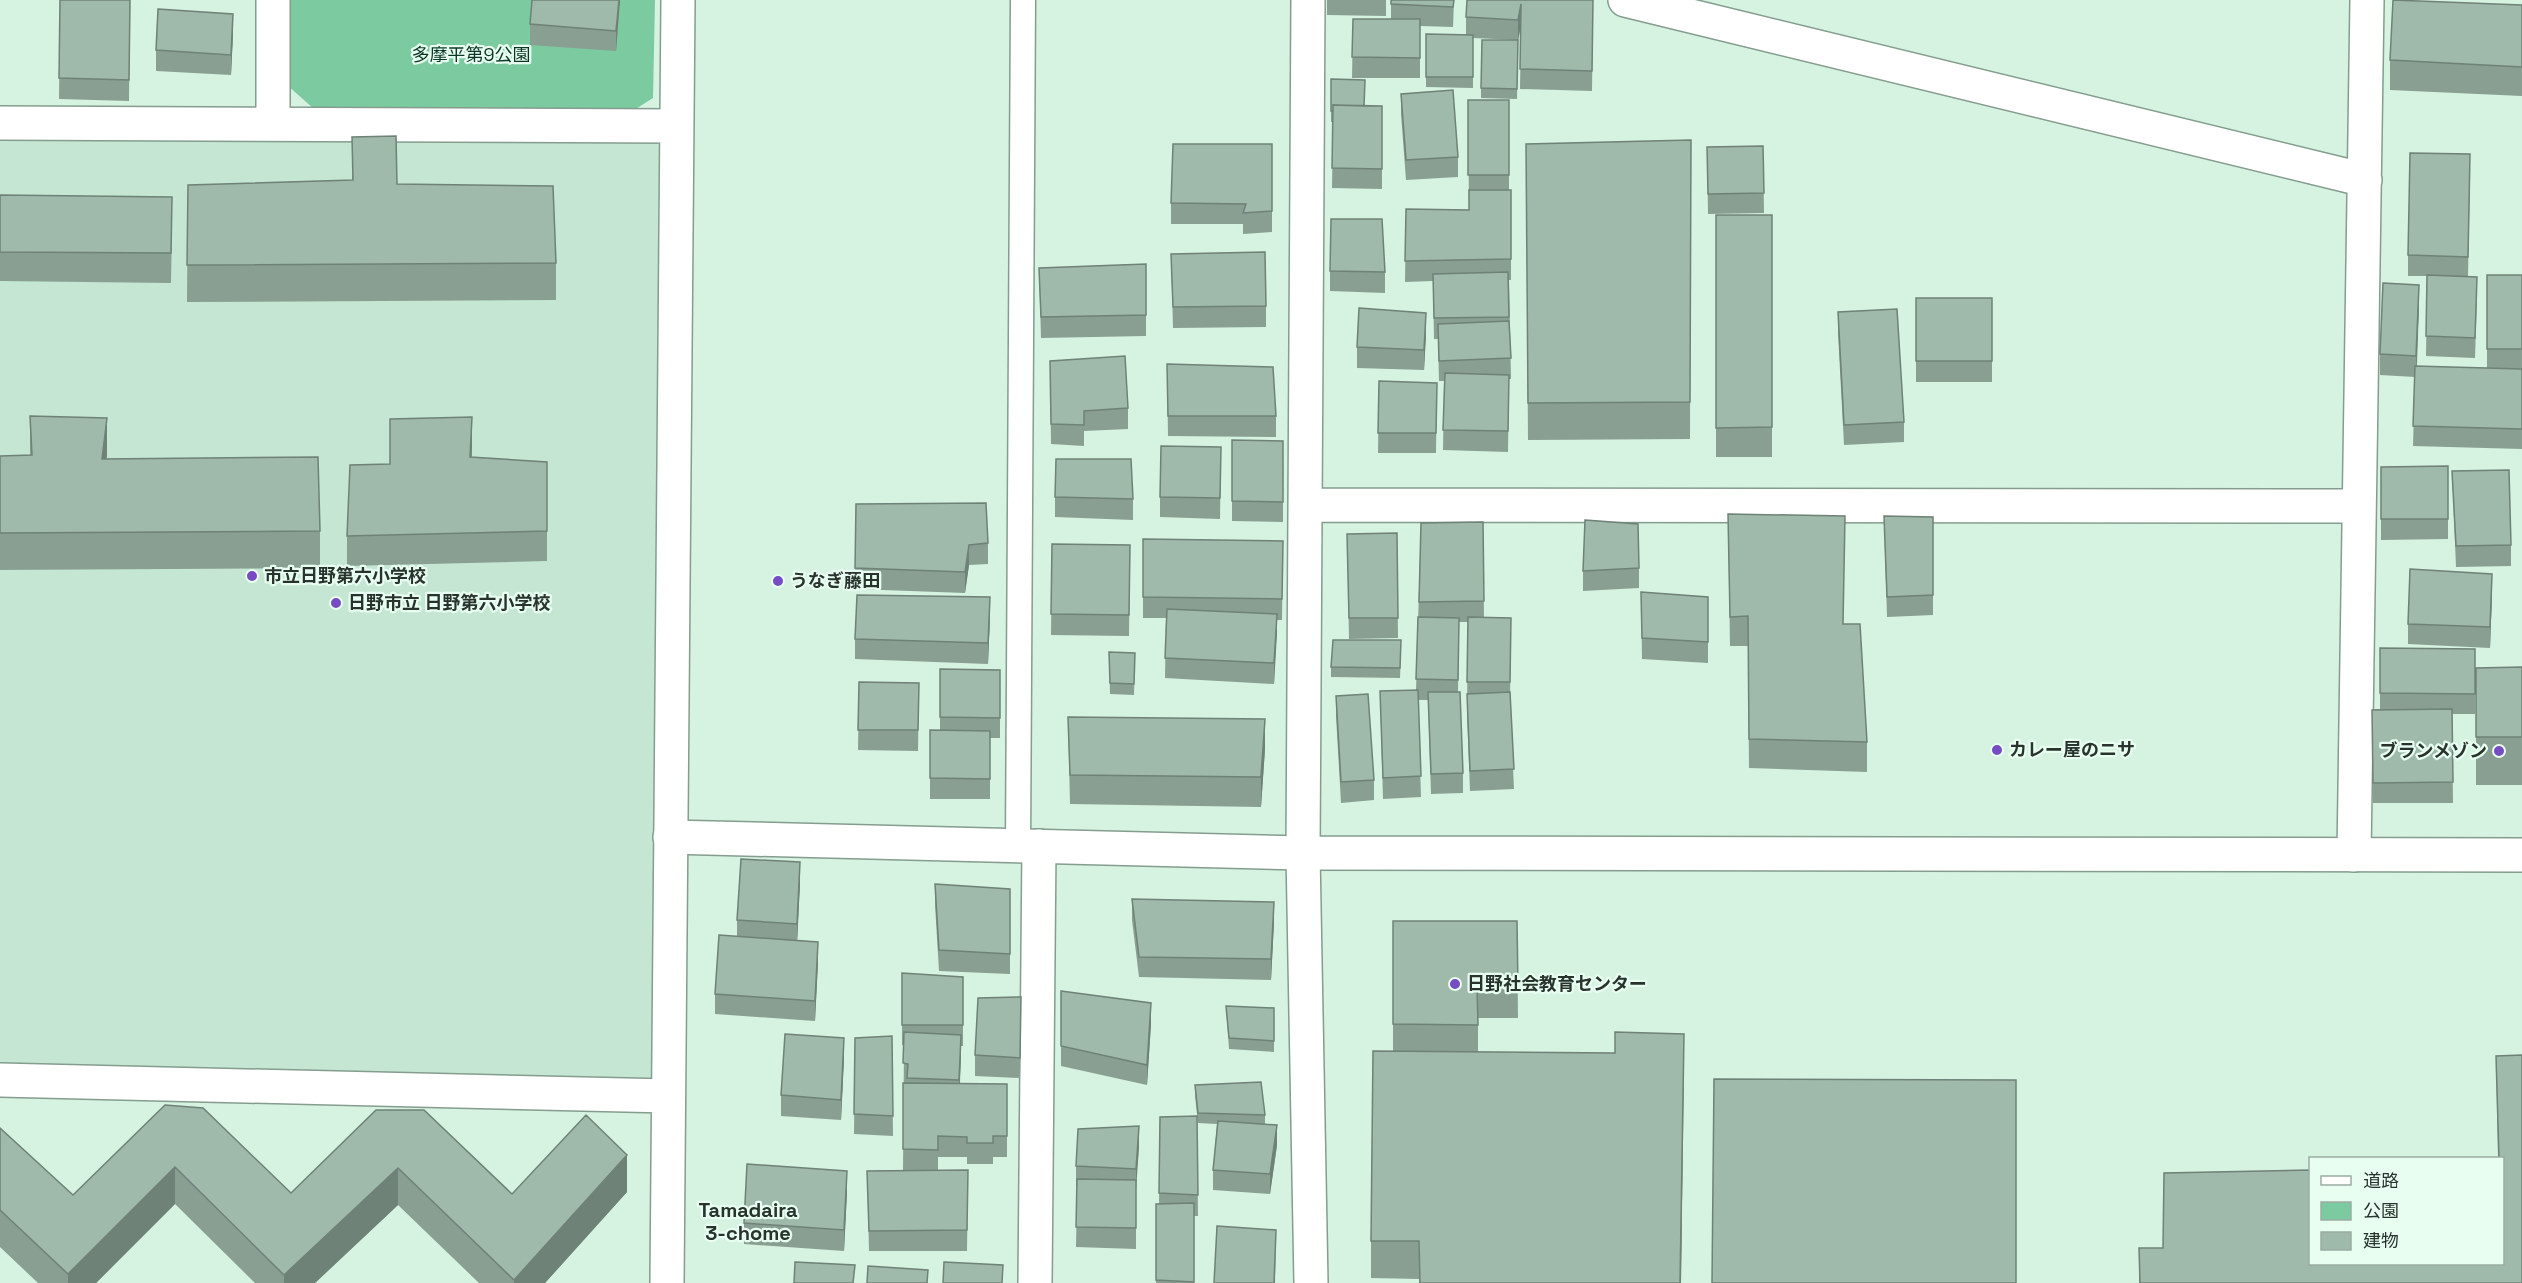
<svg xmlns="http://www.w3.org/2000/svg" width="2522" height="1283" font-family="'Space Grotesk','Noto Sans JP',sans-serif">
	<rect width="100%" height="100%" fill="#d6f2e1"/>
	<!-- built -->
	<path fill="#c4e6d2" d="M 0,123 L 676,126 L 668,1096 L 0,1080 Z"/>
	<!-- green -->
	<path fill="#7ccaa0" d="M 290,0 L 655,0 L 653,98 L 634,110 L 313,108 L 287,85 Z"/>
	<g fill="none" stroke-linecap="round" stroke-linejoin="round">
		<defs>
			<path id="lane" d="M 1018,845 L 1023,0"/>
			<path id="street" d="M 1308,0 L 1303,853 L 1311,1283
				M 1625,0 L 2365,180
				M 0,123 L 676,126
				M 273,124 L 273,0
				M 1306,505 L 2359,506
				M 2354,855 L 2367,0
				M 0,1080 L 668,1096
				M 667,1283 L 678,0
				M 1035,1283 L 1039,846"/>
			<path id="secondary" d="M 670,837 L 1303,853 L 2522,855"/>
		</defs>
		<!-- lane casing -->
		<use href="#lane" stroke="#849d8e" stroke-width="27"/>
		<!-- street casing -->
		<use href="#street" stroke="#849d8e" stroke-width="36"/>
		<!-- secondary casing -->
		<use href="#secondary" stroke="#849d8e" stroke-width="36"/>
		<!-- lane -->
		<use href="#lane" stroke="#fff" stroke-width="24"/>
		<!-- street -->
		<use href="#street" stroke="#fff" stroke-width="33"/>
		<!-- secondary -->
		<use href="#secondary" stroke="#fff" stroke-width="33"/>
	</g>
	<!-- wall -->
	<path fill="#899f92" d="M 60,0 L 130,0 L 129,101 L 59,99 Z
		M 620,0 L 616,51 L 530,45 L 530,24 Z
		M 1327,0 L 1386,0 L 1386,16 L 1327,15 Z
		M 1454,0 L 1453,27 L 1420,26 L 1420,78 L 1352,78 L 1353,19 L 1391,19 L 1391,4 Z
		M 1593,0 L 1592,91 L 1520,89 L 1521,26 L 1518,40 L 1517,99 L 1481,98 L 1481,88 L 1518,40 L 1473,38 L 1473,88 L 1426,87 L 1426,34 L 1466,35 L 1466,17 Z
		M 2522,5 L 2522,96 L 2390,90 L 2390,60 Z
		M 233,34 L 231,75 L 156,71 L 156,50 Z
		M 1331,79 L 1364,106 L 1382,106 L 1382,189 L 1332,188 L 1333,122 L 1331,122 Z
		M 1401,94 L 1458,157 L 1458,177 L 1406,180 L 1401,114 Z
		M 1468,100 L 1509,100 L 1509,190 L 1511,190 L 1511,280 L 1509,280 L 1511,379 L 1509,379 L 1508,452 L 1443,450 L 1444,381 L 1439,381 L 1438,339 L 1434,339 L 1433,281 L 1405,282 L 1406,209 L 1469,210 Z
		M 352,137 L 397,184 L 556,263 L 556,300 L 187,302 L 188,185 L 352,180 Z
		M 1691,140 L 1690,439 L 1528,440 L 1526,144 Z
		M 1272,144 L 1272,232 L 1243,234 L 1243,224 L 1171,224 L 1171,203 Z
		M 1763,146 L 1764,213 L 1708,214 L 1707,147 Z
		M 2470,175 L 2468,276 L 2477,297 L 2475,358 L 2426,356 L 2427,276 L 2408,276 L 2408,255 Z
		M 0,195 L 172,226 L 171,283 L 0,281 Z
		M 1716,215 L 1772,215 L 1772,457 L 1716,457 Z
		M 1171,254 L 1266,306 L 1266,327 L 1173,328 Z
		M 1146,264 L 1146,336 L 1041,338 L 1039,268 Z
		M 1330,271 L 1385,272 L 1385,293 L 1330,291 Z
		M 2487,275 L 2522,275 L 2522,449 L 2413,446 L 2415,377 L 2380,375 L 2380,354 L 2419,305 L 2417,366 L 2487,368 Z
		M 1916,298 L 1992,298 L 1992,382 L 1916,382 Z
		M 1838,312 L 1904,422 L 1904,442 L 1844,445 L 1838,333 Z
		M 1426,334 L 1424,370 L 1357,368 L 1357,347 Z
		M 1050,361 L 1128,408 L 1128,429 L 1084,431 L 1084,446 L 1051,444 Z
		M 1167,364 L 1276,416 L 1276,437 L 1168,436 Z
		M 1379,381 L 1437,383 L 1436,453 L 1378,453 Z
		M 30,416 L 107,455 L 106,459 L 320,531 L 320,568 L 0,570 L 0,456 L 30,455 Z
		M 1232,440 L 1283,441 L 1283,522 L 1232,521 Z
		M 472,446 L 472,458 L 547,462 L 547,561 L 347,566 L 347,536 L 390,464 Z
		M 1221,447 L 1220,519 L 1160,517 L 1160,497 Z
		M 2448,466 L 2448,539 L 2381,540 L 2381,467 Z
		M 2452,471 L 2511,545 L 2511,566 L 2456,567 Z
		M 1055,497 L 1133,499 L 1133,520 L 1055,517 Z
		M 856,504 L 988,543 L 988,564 L 969,565 L 965,593 L 855,589 Z
		M 1728,514 L 1844,624 L 1867,742 L 1867,772 L 1749,768 L 1748,646 L 1730,646 Z
		M 1884,516 L 1933,517 L 1933,615 L 1887,617 Z
		M 1483,522 L 1484,618 L 1511,618 L 1510,701 L 1514,789 L 1470,791 L 1467,714 L 1468,622 L 1459,622 L 1458,692 L 1463,773 L 1463,793 L 1431,794 L 1428,700 L 1418,700 L 1421,797 L 1383,799 L 1380,691 L 1416,690 L 1421,523 Z
		M 1397,533 L 1398,638 L 1349,639 L 1347,534 Z
		M 1143,539 L 1283,541 L 1282,620 L 1277,620 L 1274,684 L 1165,678 L 1166,618 L 1143,618 Z
		M 1052,544 L 1130,545 L 1129,636 L 1051,635 Z
		M 1639,568 L 1639,588 L 1583,591 L 1583,571 Z
		M 1641,592 L 1708,597 L 1708,663 L 1642,659 Z
		M 2492,594 L 2490,648 L 2408,644 L 2408,624 Z
		M 990,617 L 988,664 L 855,659 L 855,639 Z
		M 2380,648 L 2475,649 L 2475,714 L 2452,714 L 2453,803 L 2373,803 L 2372,710 L 2380,709 Z
		M 1401,651 L 1400,678 L 1331,677 L 1331,667 Z
		M 1109,652 L 1135,653 L 1134,695 L 1110,694 Z
		M 2522,667 L 2522,785 L 2476,785 L 2476,668 Z
		M 940,669 L 1000,670 L 1000,738 L 990,738 L 990,799 L 930,799 L 930,730 L 940,731 Z
		M 859,682 L 919,683 L 918,751 L 858,750 Z
		M 1336,696 L 1374,780 L 1374,800 L 1341,803 L 1336,716 Z
		M 1068,717 L 1265,749 L 1261,807 L 1070,804 Z
		M 800,883 L 797,941 L 818,962 L 815,1021 L 715,1014 L 715,994 L 737,936 L 737,920 Z
		M 935,884 L 1010,889 L 1010,974 L 939,971 L 935,905 Z
		M 1132,899 L 1274,922 L 1271,980 L 1139,977 L 1132,920 Z
		M 1393,921 L 1517,921 L 1518,1018 L 1478,1018 L 1478,1052 L 1684,1071 L 1681,1283 L 1419,1283 L 1419,1279 L 1371,1278 L 1371,1241 L 1393,1051 Z
		M 902,973 L 963,977 L 963,1046 L 961,1046 L 960,1084 L 1007,1084 L 1007,1157 L 993,1157 L 993,1164 L 967,1164 L 967,1157 L 938,1157 L 938,1170 L 968,1170 L 967,1251 L 869,1251 L 867,1171 L 918,1170 L 903,1170 L 904,1045 L 902,1045 Z
		M 1061,991 L 1151,1024 L 1147,1085 L 1061,1066 Z
		M 1226,1006 L 1274,1008 L 1274,1052 L 1229,1049 Z
		M 1021,1018 L 1020,1078 L 975,1076 L 975,1055 Z
		M 892,1036 L 893,1136 L 854,1134 L 855,1038 Z
		M 2522,1055 L 2522,1283 L 2139,1283 L 2139,1248 L 2163,1248 L 2164,1173 L 2310,1170 L 2310,1263 L 2502,1263 L 2502,1158 L 2498,1158 L 2496,1056 Z
		M 844,1058 L 841,1120 L 781,1116 L 781,1095 Z
		M 1195,1085 L 1265,1115 L 1265,1124 L 1277,1145 L 1270,1194 L 1213,1190 L 1213,1170 L 1217,1124 L 1198,1123 L 1195,1096 Z
		M 165,1105 L 291,1193 L 376,1110 L 512,1194 L 627,1192 L 545,1283 L 479,1283 L 398,1205 L 315,1283 L 255,1283 L 175,1204 L 96,1283 L 38,1283 L 0,1247 L 0,1128 L 73,1195 Z
		M 1197,1116 L 1198,1216 L 1194,1216 L 1194,1283 L 1156,1283 L 1156,1204 L 1159,1204 L 1160,1117 Z
		M 1139,1147 L 1136,1180 L 1136,1249 L 1076,1247 L 1077,1187 L 1076,1187 L 1076,1166 Z
		M 847,1192 L 844,1251 L 744,1244 L 744,1223 Z"/>
	<!-- shaded-wall -->
	<path fill="#6f8277" d="M 619,0 L 620,0 L 616,51 L 616,31 Z
		M 1521,4 L 1521,25 L 1518,41 L 1518,20 Z
		M 233,14 L 233,34 L 231,75 L 231,55 Z
		M 2419,285 L 2419,305 L 2416,377 L 2416,356 Z
		M 1426,313 L 1426,334 L 1424,370 L 1424,350 Z
		M 472,417 L 472,446 L 470,487 L 470,457 Z
		M 107,418 L 107,455 L 102,496 L 102,459 Z
		M 969,545 L 969,565 L 965,593 L 965,572 Z
		M 2492,574 L 2492,594 L 2490,648 L 2490,627 Z
		M 990,597 L 990,617 L 988,664 L 988,643 Z
		M 1277,614 L 1277,634 L 1274,684 L 1274,663 Z
		M 1265,719 L 1265,749 L 1261,807 L 1261,777 Z
		M 800,862 L 800,883 L 797,945 L 797,924 Z
		M 1274,902 L 1274,922 L 1271,980 L 1271,959 Z
		M 818,942 L 818,962 L 815,1021 L 815,1001 Z
		M 1151,1003 L 1151,1024 L 1147,1085 L 1147,1065 Z
		M 1684,1034 L 1681,1283 L 1680,1283 Z
		M 961,1035 L 961,1055 L 959,1101 L 959,1080 Z
		M 844,1038 L 844,1058 L 841,1120 L 841,1100 Z
		M 1277,1125 L 1277,1145 L 1270,1194 L 1270,1174 Z
		M 1139,1126 L 1139,1147 L 1136,1190 L 1136,1169 Z
		M 627,1155 L 627,1192 L 545,1283 L 514,1283 L 514,1280 Z
		M 175,1167 L 175,1204 L 96,1283 L 68,1283 L 68,1274 Z
		M 398,1168 L 398,1205 L 315,1283 L 284,1283 L 284,1275 Z
		M 847,1171 L 847,1192 L 844,1251 L 844,1230 Z
		M 1276,1230 L 1275,1283 L 1274,1283 Z"/>
	<!-- building -->
	<path fill="#9fb9aa" stroke="#6f8277" stroke-width="1.5" d="M 60,0 L 130,0 L 129,80 L 59,78 Z
		M 532,0 L 619,0 L 616,31 L 530,24 Z
		M 1391,0 L 1454,0 L 1453,7 L 1391,4 Z
		M 1467,0 L 1593,0 L 1592,71 L 1520,69 L 1521,4 L 1518,20 L 1466,17 Z
		M 2393,0 L 2522,5 L 2522,67 L 2390,60 Z
		M 158,9 L 233,14 L 231,55 L 156,50 Z
		M 1353,19 L 1420,19 L 1420,58 L 1352,57 Z
		M 1426,34 L 1473,35 L 1473,77 L 1426,77 Z
		M 1482,40 L 1518,40 L 1517,89 L 1481,88 Z
		M 1331,79 L 1365,80 L 1364,106 L 1333,105 L 1333,111 L 1331,111 Z
		M 1453,90 L 1458,157 L 1406,160 L 1401,94 Z
		M 1468,100 L 1509,100 L 1509,175 L 1468,175 Z
		M 1333,105 L 1382,106 L 1382,169 L 1332,168 Z
		M 396,136 L 397,184 L 553,186 L 556,263 L 187,265 L 188,185 L 353,180 L 352,137 Z
		M 1691,140 L 1690,402 L 1528,403 L 1526,144 Z
		M 1173,144 L 1272,144 L 1272,211 L 1243,213 L 1246,204 L 1171,203 Z
		M 1763,146 L 1764,193 L 1708,194 L 1707,147 Z
		M 2410,153 L 2470,154 L 2468,257 L 2408,255 Z
		M 1469,190 L 1511,190 L 1511,259 L 1405,261 L 1406,209 L 1469,210 Z
		M 0,195 L 172,197 L 171,253 L 0,252 Z
		M 1716,215 L 1772,215 L 1772,427 L 1716,428 Z
		M 1331,219 L 1382,219 L 1385,272 L 1330,271 Z
		M 1265,252 L 1266,306 L 1173,307 L 1171,254 Z
		M 1146,264 L 1146,315 L 1041,317 L 1039,268 Z
		M 1508,272 L 1509,317 L 1434,318 L 1433,274 Z
		M 2427,275 L 2477,277 L 2475,338 L 2426,336 Z
		M 2487,275 L 2522,275 L 2522,349 L 2487,349 Z
		M 2383,283 L 2419,285 L 2416,356 L 2380,354 Z
		M 1916,298 L 1992,298 L 1992,361 L 1916,361 Z
		M 1359,308 L 1426,313 L 1424,350 L 1357,347 Z
		M 1897,309 L 1904,422 L 1844,425 L 1838,312 Z
		M 1509,321 L 1511,358 L 1439,361 L 1438,324 Z
		M 1125,356 L 1128,408 L 1084,411 L 1084,425 L 1051,424 L 1050,361 Z
		M 1167,364 L 1273,367 L 1276,416 L 1168,416 Z
		M 2415,366 L 2522,369 L 2522,429 L 2413,426 Z
		M 1445,373 L 1509,375 L 1508,431 L 1443,430 Z
		M 1379,381 L 1437,383 L 1436,433 L 1378,433 Z
		M 30,416 L 107,418 L 102,459 L 318,457 L 320,531 L 0,533 L 0,456 L 32,455 Z
		M 472,417 L 470,457 L 547,462 L 547,531 L 347,536 L 350,465 L 390,464 L 390,419 Z
		M 1232,440 L 1283,441 L 1283,502 L 1232,501 Z
		M 1161,446 L 1221,447 L 1220,498 L 1160,497 Z
		M 1056,459 L 1131,459 L 1133,499 L 1055,497 Z
		M 2448,466 L 2448,519 L 2381,519 L 2381,467 Z
		M 2509,470 L 2511,545 L 2456,546 L 2452,471 Z
		M 986,503 L 988,543 L 969,545 L 965,572 L 855,568 L 856,504 Z
		M 1728,514 L 1845,516 L 1843,624 L 1860,624 L 1867,742 L 1749,739 L 1748,616 L 1730,617 Z
		M 1884,516 L 1933,517 L 1933,595 L 1887,597 Z
		M 1585,520 L 1638,524 L 1639,568 L 1583,571 Z
		M 1483,522 L 1484,601 L 1419,602 L 1421,523 Z
		M 1397,533 L 1398,618 L 1349,618 L 1347,534 Z
		M 1143,539 L 1283,541 L 1282,599 L 1143,597 Z
		M 1052,544 L 1130,545 L 1129,615 L 1051,614 Z
		M 2410,569 L 2492,574 L 2490,627 L 2408,624 Z
		M 1641,592 L 1708,597 L 1708,642 L 1642,638 Z
		M 857,595 L 990,597 L 988,643 L 855,639 Z
		M 1167,609 L 1277,614 L 1274,663 L 1165,658 Z
		M 1418,617 L 1459,618 L 1458,680 L 1416,679 Z
		M 1468,617 L 1511,618 L 1510,682 L 1467,682 Z
		M 1333,640 L 1401,640 L 1400,668 L 1331,667 Z
		M 2380,648 L 2475,649 L 2475,694 L 2380,693 Z
		M 1109,652 L 1135,653 L 1134,684 L 1110,683 Z
		M 2522,667 L 2522,737 L 2476,737 L 2476,668 Z
		M 940,669 L 1000,670 L 1000,718 L 940,717 Z
		M 859,682 L 919,683 L 918,730 L 858,730 Z
		M 1418,690 L 1421,776 L 1383,778 L 1380,691 Z
		M 1428,692 L 1460,692 L 1463,773 L 1431,774 Z
		M 1510,692 L 1514,769 L 1470,771 L 1467,694 Z
		M 1368,694 L 1374,780 L 1341,782 L 1336,696 Z
		M 2452,709 L 2453,782 L 2373,783 L 2372,710 Z
		M 1068,717 L 1265,719 L 1261,777 L 1070,775 Z
		M 930,730 L 990,731 L 990,779 L 930,778 Z
		M 741,859 L 800,862 L 797,924 L 737,920 Z
		M 935,884 L 1010,889 L 1010,954 L 939,950 Z
		M 1132,899 L 1274,902 L 1271,959 L 1139,957 Z
		M 1393,921 L 1517,921 L 1518,988 L 1477,988 L 1478,1025 L 1393,1024 Z
		M 719,935 L 818,942 L 815,1001 L 715,994 Z
		M 902,973 L 963,977 L 963,1025 L 902,1025 Z
		M 1061,991 L 1151,1003 L 1147,1065 L 1061,1046 Z
		M 1021,997 L 1020,1058 L 975,1055 L 978,998 Z
		M 1226,1006 L 1274,1008 L 1274,1041 L 1229,1038 Z
		M 904,1032 L 961,1035 L 959,1080 L 907,1078 L 908,1064 L 903,1063 Z
		M 1615,1032 L 1684,1034 L 1680,1283 L 1420,1283 L 1419,1241 L 1371,1241 L 1373,1051 L 1615,1053 Z
		M 785,1034 L 844,1038 L 841,1100 L 781,1095 Z
		M 892,1036 L 893,1116 L 854,1114 L 855,1038 Z
		M 2522,1055 L 2522,1283 L 2140,1283 L 2139,1248 L 2163,1248 L 2164,1173 L 2310,1170 L 2310,1263 L 2502,1263 L 2502,1158 L 2499,1158 L 2496,1056 Z
		M 1714,1079 L 2016,1080 L 2016,1283 L 1712,1283 Z
		M 1261,1082 L 1265,1115 L 1198,1113 L 1195,1085 Z
		M 903,1083 L 1007,1084 L 1007,1136 L 993,1136 L 993,1143 L 967,1143 L 967,1137 L 938,1136 L 938,1150 L 903,1149 Z
		M 165,1105 L 203,1108 L 291,1193 L 376,1110 L 424,1110 L 512,1194 L 586,1115 L 627,1155 L 514,1280 L 398,1168 L 284,1275 L 175,1167 L 68,1274 L 0,1210 L 0,1128 L 73,1195 Z
		M 1197,1116 L 1198,1195 L 1159,1193 L 1160,1117 Z
		M 1218,1121 L 1277,1125 L 1270,1174 L 1213,1170 Z
		M 1139,1126 L 1136,1169 L 1076,1166 L 1078,1129 Z
		M 747,1164 L 847,1171 L 844,1230 L 744,1223 Z
		M 968,1170 L 967,1230 L 869,1231 L 867,1171 Z
		M 1077,1179 L 1136,1180 L 1136,1228 L 1076,1227 Z
		M 1194,1203 L 1194,1282 L 1156,1280 L 1156,1204 Z
		M 1217,1226 L 1276,1230 L 1274,1283 L 1214,1283 Z
		M 795,1262 L 855,1265 L 853,1283 L 794,1283 Z
		M 944,1262 L 1003,1265 L 1002,1283 L 943,1283 Z
		M 868,1266 L 928,1270 L 927,1283 L 867,1283 Z"/>
	<!-- markers -->
	<g fill="#764bc3" stroke="#e7fef0" stroke-width="2">
		<circle cx="252" cy="576" r="6"/>
		<circle cx="778" cy="581" r="6"/>
		<circle cx="336" cy="603" r="6"/>
		<circle cx="1997" cy="750" r="6"/>
		<circle cx="2499" cy="751" r="6"/>
		<circle cx="1455" cy="984" r="6"/>
	</g>
	<g text-anchor="middle" stroke-width="4.5" stroke-linejoin="round" paint-order="stroke">
		<!-- park labels -->
		<g font-size="18" fill="#0a3723" stroke="#e7fef0">
			<text x="471" y="61">多摩平第9公園</text>
		</g>
		<!-- poi labels -->
		<g font-size="18" font-weight="bold" fill="#29332d" stroke="#e7fef0" text-anchor="start">
			<text x="264" y="582">市立日野第六小学校</text>
			<text x="790" y="587">うなぎ藤田</text>
			<text x="348" y="609">日野市立 日野第六小学校</text>
			<text x="2009" y="756">カレー屋のニサ</text>
			<text x="2487" y="757" text-anchor="end">ブランメゾン</text>
			<text x="1467" y="990">日野社会教育センター</text>
		</g>
		<!-- neighbourhood labels -->
		<g font-size="20" font-weight="bold" fill="#29332d" stroke="#e7fef0">
			<text x="748" y="1217">Tamadaira<tspan x="748" dy="23">3-chome</tspan></text>
		</g>
	</g>
	<!-- legend -->
	<rect x="2309" y="1157" width="195" height="108" fill="#e7fef0" stroke="#9bada2" stroke-width="1.5"/>
	<rect x="2321" y="1176" width="30" height="9" fill="#ffffff" stroke="#9bada2" stroke-width="1.5"/>
	<text x="2363" y="1187" font-size="18" fill="#29332d">道路</text>
	<rect x="2321" y="1202" width="30" height="18" fill="#7ccaa0" stroke="#9bada2" stroke-width="1.5"/>
	<text x="2363" y="1217" font-size="18" fill="#29332d">公園</text>
	<rect x="2321" y="1232" width="30" height="18" fill="#9fb9aa" stroke="#9bada2" stroke-width="1.5"/>
	<text x="2363" y="1247" font-size="18" fill="#29332d">建物</text>
</svg>
